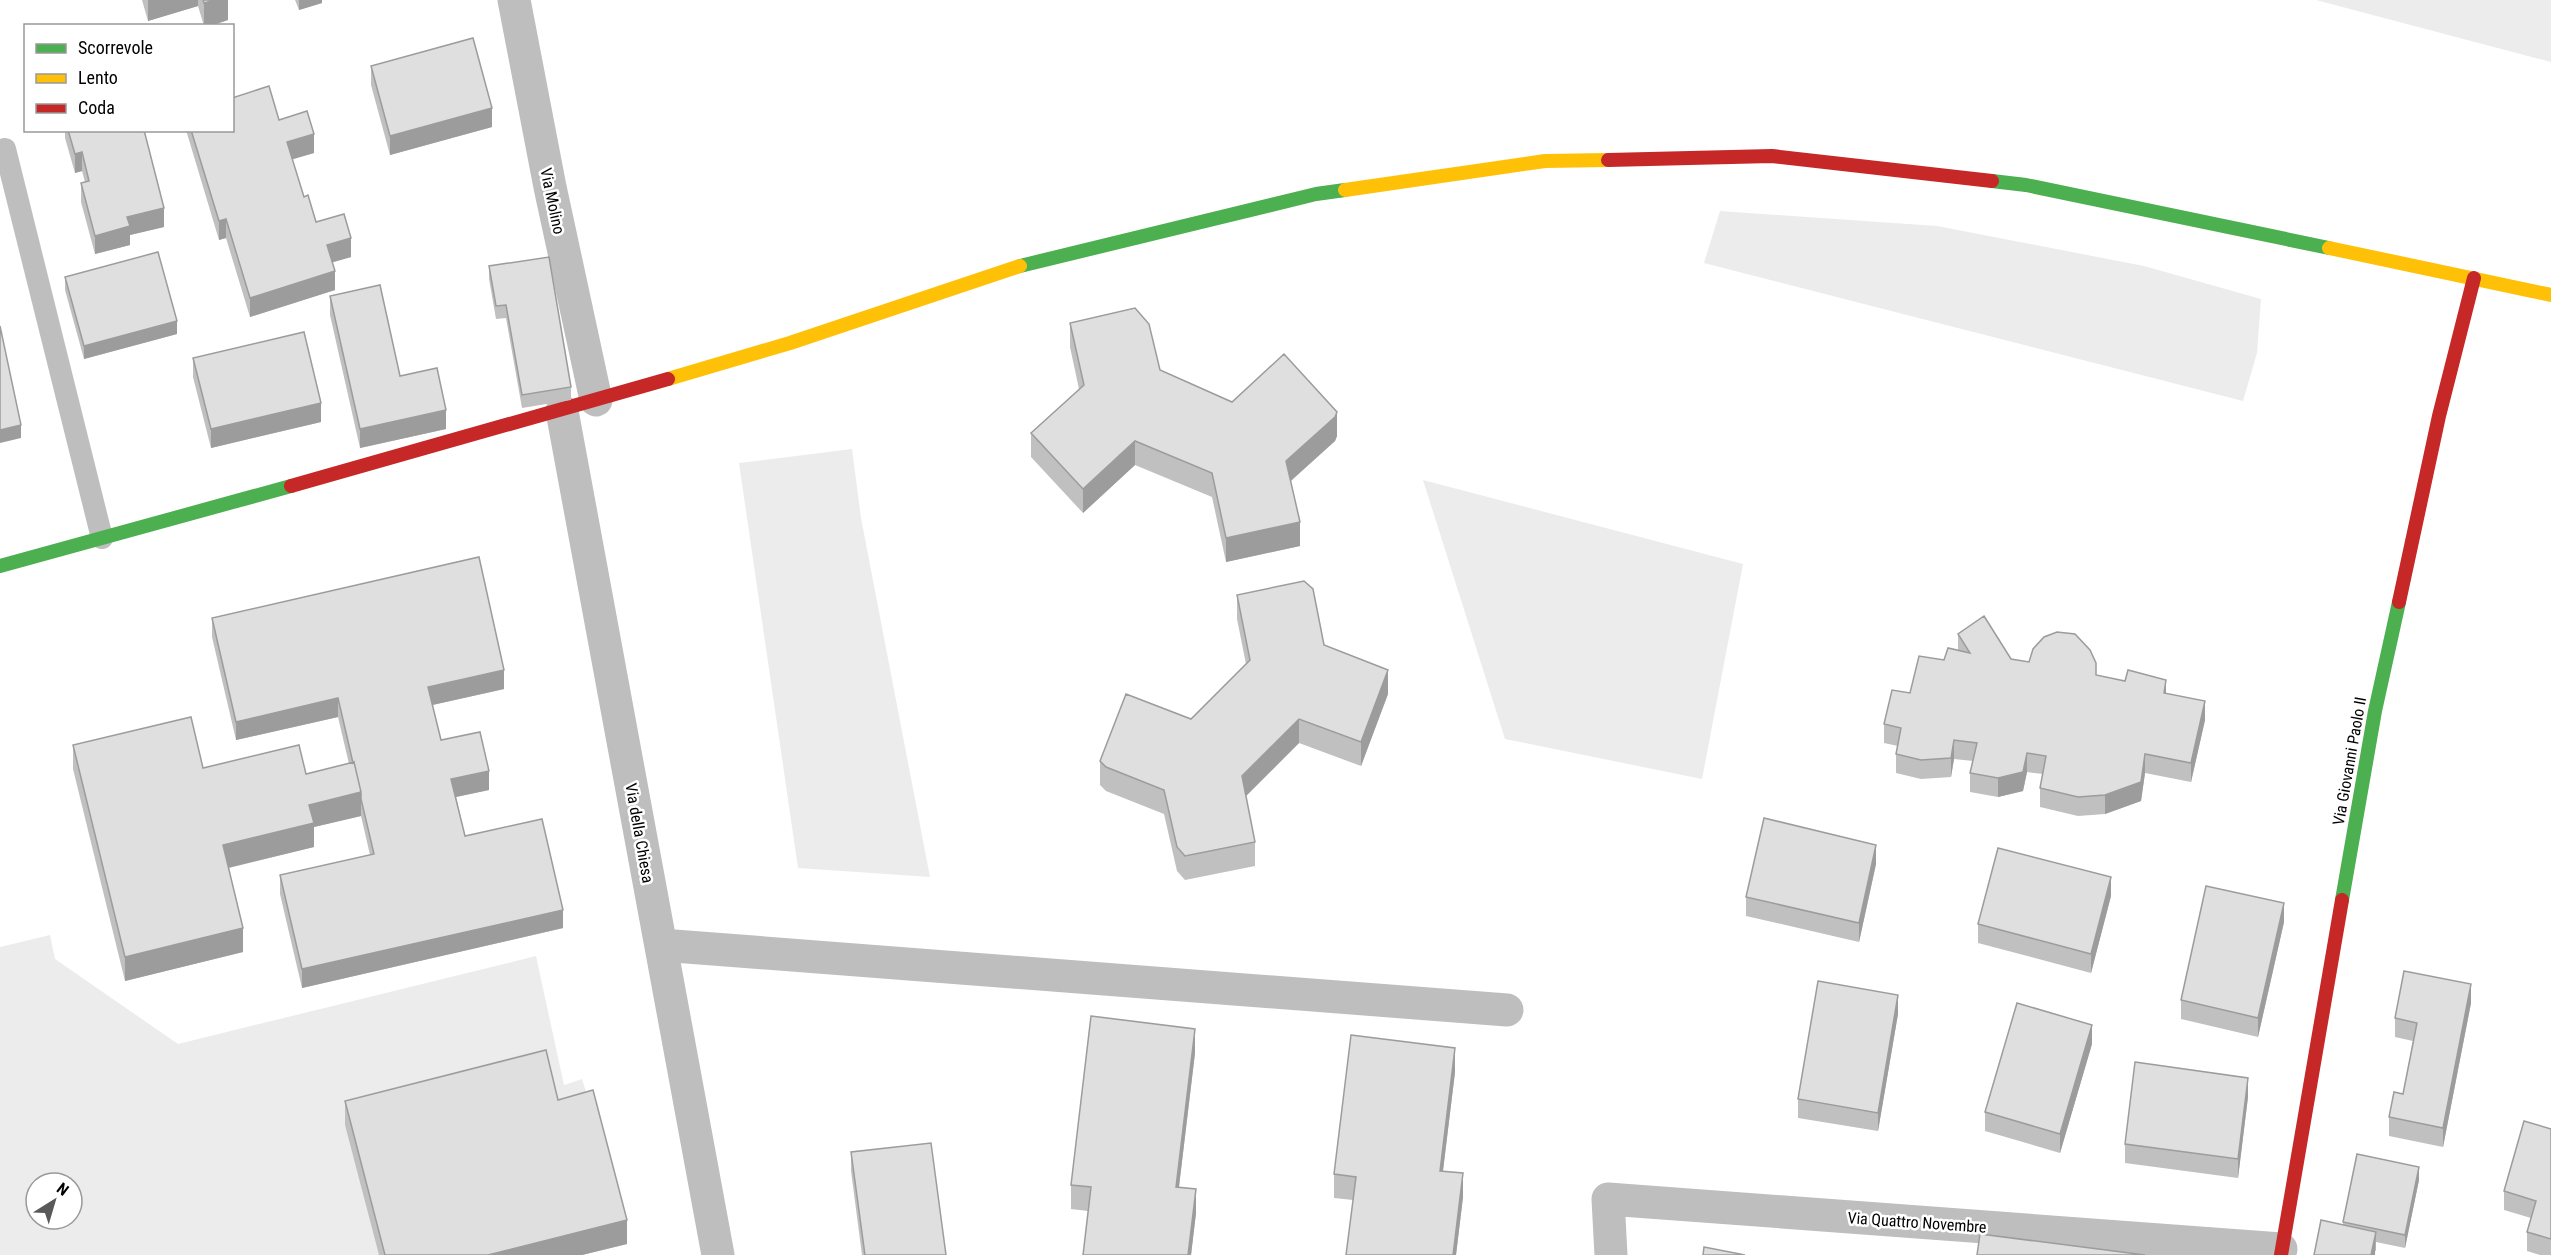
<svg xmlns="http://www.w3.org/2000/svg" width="2551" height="1255" font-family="'Roboto Condensed',sans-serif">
	<rect width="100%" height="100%" fill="#fff"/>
	<!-- green -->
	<path fill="#ececec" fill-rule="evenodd" d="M 2316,0 L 2551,0 L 2551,62 Z
		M 1720,211 L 1937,226 L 2144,266 L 2261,299 L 2257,353 L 2243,401 L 1704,263 Z
		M 852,449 L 861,518 L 930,877 L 798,868 L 739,463 Z
		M 1423,480 L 1743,564 L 1702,779 L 1505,739 Z
		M 50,935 L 55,959 L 178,1044 L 536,956 L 564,1085 L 582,1079 L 593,1114 L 582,1255 L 0,1255 L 0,947 ZM 36,1183 L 72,1183 L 72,1219 L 36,1219 Z"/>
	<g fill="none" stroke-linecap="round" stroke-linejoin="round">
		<!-- lane -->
		<path stroke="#bebebe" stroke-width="22" d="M 5,149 L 102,538"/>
		<!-- street -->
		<path stroke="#bebebe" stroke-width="33" d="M 514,0 L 550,187 L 596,400
			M 562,411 L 718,1255
			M 661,945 L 1507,1010
			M 1611,1255 L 1608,1199 L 2281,1249"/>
		<!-- fast -->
		<path stroke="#4caf50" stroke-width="14" d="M 1992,181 L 2026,185 L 2329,248
			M 1020,266 L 1316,194 L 1345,190
			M 0,566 L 291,486
			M 2342,900 L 2375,711 L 2399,602"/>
		<!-- slow -->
		<path stroke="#ffc107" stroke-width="14" d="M 1345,190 L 1545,161 L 1608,160
			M 2329,248 L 2551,295
			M 668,379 L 790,343 L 1020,266"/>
		<!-- jam -->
		<path stroke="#c62828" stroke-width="14" d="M 1608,160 L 1772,156 L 1992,181
			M 291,486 L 668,379
			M 2399,602 L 2439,416 L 2474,278
			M 2281,1255 L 2342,900"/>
	</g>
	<!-- wall -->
	<path fill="#c0c0c0" d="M 142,0 L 228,0 L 228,20 L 210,26 L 204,26 L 198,6 L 148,21 Z
		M 295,0 L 322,0 L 322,3 L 299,10 Z
		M 371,66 L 492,127 L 390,155 L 371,85 Z
		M 279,120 L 314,153 L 292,159 L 304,197 L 316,222 L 351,257 L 332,262 L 335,290 L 250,317 L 226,238 L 219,240 L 186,130 L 232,130 Z
		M 65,130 L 144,130 L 164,227 L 130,235 L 130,245 L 95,254 L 81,202 L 81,183 L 85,182 L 82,171 L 75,173 L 65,138 Z
		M 489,266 L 571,387 L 571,400 L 522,408 L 506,318 L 496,319 L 489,279 Z
		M 65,277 L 177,334 L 84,359 L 65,290 Z
		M 330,296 L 400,376 L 446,429 L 360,448 L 330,315 Z
		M 1070,323 L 1160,370 L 1232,402 L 1337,436 L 1335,441 L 1291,481 L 1300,546 L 1226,562 L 1212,497 L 1135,465 L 1083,513 L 1031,457 L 1031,433 L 1079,389 L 1070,347 Z
		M 193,358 L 321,422 L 211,448 L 193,377 Z
		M 1237,595 L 1324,645 L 1388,694 L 1361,766 L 1299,743 L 1246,796 L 1255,842 L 1255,866 L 1185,880 L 1177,871 L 1164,814 L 1106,791 L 1100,785 L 1100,761 L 1191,719 L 1246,664 L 1237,619 Z
		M 212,618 L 504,689 L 432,705 L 441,740 L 489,790 L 456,797 L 465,836 L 563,928 L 302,988 L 280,894 L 280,875 L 370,855 L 361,816 L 314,827 L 314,847 L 229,868 L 243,952 L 125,981 L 73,769 L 73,745 L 203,768 L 306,774 L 349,764 L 338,717 L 236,740 L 212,637 Z
		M 1958,634 L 2011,659 L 2096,675 L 2166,694 L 2205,720 L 2191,782 L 2145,773 L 2141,801 L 2105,814 L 2078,816 L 2040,807 L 2040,788 L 2043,774 L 2027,772 L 2023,791 L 1998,797 L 1970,792 L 1970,773 L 1973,761 L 1954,759 L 1951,777 L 1921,779 L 1896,773 L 1896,754 L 1898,746 L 1884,743 L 1884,724 L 1910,693 L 1944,660 L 1958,650 Z
		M 1876,864 L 1859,942 L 1746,916 L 1746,897 Z
		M 2111,896 L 2091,973 L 1978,943 L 1978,924 Z
		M 2284,922 L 2258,1037 L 2181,1019 L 2181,1000 Z
		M 2471,1003 L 2443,1147 L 2389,1136 L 2389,1117 L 2403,1094 L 2413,1041 L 2395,1037 L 2395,1018 Z
		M 1898,1014 L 1878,1131 L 1798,1118 L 1798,1099 Z
		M 2092,1044 L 2060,1153 L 1985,1131 L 1985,1112 Z
		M 1195,1053 L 1179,1187 L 1196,1213 L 1191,1255 L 1083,1255 L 1088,1211 L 1071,1209 L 1071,1185 Z
		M 1455,1072 L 1443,1171 L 1463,1197 L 1456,1255 L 1346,1255 L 1353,1200 L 1334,1198 L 1334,1174 Z
		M 2248,1097 L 2238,1178 L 2125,1163 L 2125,1144 Z
		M 558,1100 L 627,1244 L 582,1255 L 379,1255 L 345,1125 L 345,1101 Z
		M 2551,1129 L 2551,1255 L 2540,1255 L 2527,1251 L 2527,1232 L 2531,1218 L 2504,1210 L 2504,1191 Z
		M 851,1152 L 946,1255 L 862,1255 L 851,1171 Z
		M 2419,1180 L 2405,1248 L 2376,1242 L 2376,1251 L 2343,1225 L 2343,1222 Z"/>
	<!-- shaded-wall -->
	<path fill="#9c9c9c" d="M 148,0 L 198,0 L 198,6 L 148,21 Z
		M 215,0 L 228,0 L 228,20 L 210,26 L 204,26 L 204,3 Z
		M 299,0 L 322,0 L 322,3 L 299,10 Z
		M 492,108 L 492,127 L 390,155 L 390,136 Z
		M 314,134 L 314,153 L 287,161 L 287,142 Z
		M 82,152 L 82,171 L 75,173 L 75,154 Z
		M 164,208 L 164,227 L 130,235 L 130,245 L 95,254 L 95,236 L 127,217 Z
		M 226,219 L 226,238 L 219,240 L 219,221 Z
		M 351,238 L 351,257 L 327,264 L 327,245 Z
		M 335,271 L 335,290 L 250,317 L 250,298 Z
		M 177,321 L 177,334 L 84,359 L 84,346 Z
		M 321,403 L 321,422 L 211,448 L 211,429 Z
		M 446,410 L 446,429 L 360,448 L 360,429 Z
		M 1337,412 L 1337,436 L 1335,441 L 1286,485 L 1286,461 Z
		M 21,425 L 21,438 L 0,443 L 0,430 Z
		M 1135,441 L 1135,465 L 1083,513 L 1083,489 Z
		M 1300,522 L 1300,546 L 1226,562 L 1226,538 Z
		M 504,670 L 504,689 L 428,706 L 428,687 Z
		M 1388,670 L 1388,694 L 1361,766 L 1361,742 Z
		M 2166,680 L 2166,699 L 2164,693 Z
		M 338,698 L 338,717 L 236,740 L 236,722 Z
		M 2205,701 L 2205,720 L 2191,782 L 2191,763 Z
		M 1299,719 L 1299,743 L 1242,800 L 1242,776 Z
		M 1954,740 L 1954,759 L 1951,777 L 1951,758 Z
		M 2027,753 L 2027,772 L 2023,791 L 1998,797 L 1998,778 Z
		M 2145,754 L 2145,773 L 2141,801 L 2105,814 L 2105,795 Z
		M 489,771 L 489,790 L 451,798 L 451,779 Z
		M 361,792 L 361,816 L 314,827 L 314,847 L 223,869 L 223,845 L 309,805 Z
		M 1876,845 L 1876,864 L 1859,942 L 1859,923 Z
		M 2111,877 L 2111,896 L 2091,973 L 2091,954 Z
		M 2284,903 L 2284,922 L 2258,1037 L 2258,1018 Z
		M 563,910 L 563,928 L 302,988 L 302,969 Z
		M 243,928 L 243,952 L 125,981 L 125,957 Z
		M 2471,984 L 2471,1003 L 2443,1147 L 2443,1128 Z
		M 1898,995 L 1898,1014 L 1878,1131 L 1878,1113 Z
		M 2092,1025 L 2092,1044 L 2060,1153 L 2060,1134 Z
		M 1195,1029 L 1195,1053 L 1176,1211 L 1176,1187 Z
		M 1455,1048 L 1455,1072 L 1440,1195 L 1440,1171 Z
		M 2248,1078 L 2248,1097 L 2238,1178 L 2238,1159 Z
		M 2419,1167 L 2419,1180 L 2405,1248 L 2405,1235 Z
		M 1463,1173 L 1463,1197 L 1456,1255 L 1453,1255 Z
		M 1196,1189 L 1196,1213 L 1191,1255 L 1188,1255 Z
		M 627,1220 L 627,1244 L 582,1255 L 488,1255 Z
		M 2376,1232 L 2375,1255 L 2371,1255 Z"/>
	<!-- building -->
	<path fill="#dfdfdf" stroke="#9c9c9c" stroke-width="1.5" d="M 203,0 L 215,0 L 204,3 Z
		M 473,38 L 492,108 L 390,136 L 371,66 Z
		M 269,86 L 279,120 L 307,111 L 314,134 L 287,142 L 304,197 L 308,195 L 316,222 L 344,214 L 351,238 L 327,245 L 335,271 L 250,298 L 226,219 L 219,221 L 191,130 L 232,130 L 232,98 Z
		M 68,130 L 144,130 L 164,208 L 127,217 L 130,226 L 95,236 L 81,183 L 89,181 L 82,152 L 75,154 Z
		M 158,252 L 177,321 L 84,346 L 65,277 Z
		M 549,257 L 571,387 L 522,395 L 506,305 L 496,306 L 489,266 Z
		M 380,285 L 400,376 L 437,368 L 446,410 L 360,429 L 330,296 Z
		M 1135,308 L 1149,324 L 1160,370 L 1232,402 L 1284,354 L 1337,412 L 1335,417 L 1286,461 L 1300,522 L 1226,538 L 1212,473 L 1135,441 L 1083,489 L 1031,433 L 1084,385 L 1070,323 Z
		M 0,326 L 21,425 L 0,430 Z
		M 304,332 L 321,403 L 211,429 L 193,358 Z
		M 479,557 L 504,670 L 428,687 L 441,740 L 480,732 L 489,771 L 451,779 L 465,836 L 542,819 L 563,910 L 302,969 L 280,875 L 374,854 L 361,799 L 361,792 L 354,762 L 353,763 L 338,698 L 236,722 L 212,618 Z
		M 1304,581 L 1313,589 L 1324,645 L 1388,670 L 1361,742 L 1299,719 L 1242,776 L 1255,842 L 1185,856 L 1177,847 L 1164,790 L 1106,767 L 1100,761 L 1126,694 L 1191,719 L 1250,660 L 1237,595 Z
		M 1984,616 L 2011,659 L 2029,662 L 2033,649 L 2044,637 L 2057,632 L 2075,634 L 2090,650 L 2096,663 L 2096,675 L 2125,681 L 2128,670 L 2166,680 L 2164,693 L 2205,701 L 2191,763 L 2145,754 L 2141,782 L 2105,795 L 2078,797 L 2040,788 L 2046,756 L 2027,753 L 2023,772 L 1998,778 L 1970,773 L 1977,743 L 1954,740 L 1951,758 L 1921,760 L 1896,754 L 1901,728 L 1884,724 L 1892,690 L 1910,693 L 1919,656 L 1944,660 L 1948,648 L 1970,653 L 1958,634 Z
		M 191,717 L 203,768 L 299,745 L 306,774 L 354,762 L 361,792 L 309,805 L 314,823 L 223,845 L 243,928 L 125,957 L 73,745 Z
		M 1764,818 L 1876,845 L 1859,923 L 1746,897 Z
		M 1998,848 L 2111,877 L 2091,954 L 1978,924 Z
		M 2206,886 L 2284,903 L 2258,1018 L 2181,1000 Z
		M 2404,971 L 2471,984 L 2443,1128 L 2389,1117 L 2394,1092 L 2403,1094 L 2417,1023 L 2395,1018 Z
		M 1818,981 L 1898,995 L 1878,1113 L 1798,1099 Z
		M 2017,1003 L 2092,1025 L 2060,1134 L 1985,1112 Z
		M 1091,1016 L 1195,1029 L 1176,1187 L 1196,1189 L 1188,1255 L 1083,1255 L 1091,1187 L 1071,1185 Z
		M 1351,1035 L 1455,1048 L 1440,1171 L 1463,1173 L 1453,1255 L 1346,1255 L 1356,1177 L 1334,1174 Z
		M 546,1050 L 558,1100 L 593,1090 L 627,1220 L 488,1255 L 385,1255 L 345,1101 Z
		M 2135,1062 L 2248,1078 L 2238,1159 L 2125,1144 Z
		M 2524,1121 L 2551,1129 L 2551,1239 L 2527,1232 L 2536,1201 L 2504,1191 Z
		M 931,1143 L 946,1255 L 865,1255 L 851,1152 Z
		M 2357,1154 L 2419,1167 L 2405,1235 L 2343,1222 Z
		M 2321,1220 L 2376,1232 L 2371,1255 L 2314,1255 Z
		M 1980,1234 L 2145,1255 L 1977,1255 Z
		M 1704,1247 L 1745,1255 L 1703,1255 Z"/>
	<g text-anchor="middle" stroke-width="5" stroke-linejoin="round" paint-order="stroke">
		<!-- street labels -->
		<g font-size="16" fill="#000" stroke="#fff">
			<text transform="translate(553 201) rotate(78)" y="6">Via Molino</text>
			<text transform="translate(2349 761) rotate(-80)" y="6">Via Giovanni Paolo II</text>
			<text transform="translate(640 833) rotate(80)" y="6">Via della Chiesa</text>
			<text transform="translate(1917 1222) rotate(4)" y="6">Via Quattro Novembre</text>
		</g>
	</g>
	<!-- legend -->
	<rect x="24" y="24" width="210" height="108" fill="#ffffff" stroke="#999999" stroke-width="1.5"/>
	<rect x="36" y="44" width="30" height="9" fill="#4caf50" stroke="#999999" stroke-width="1.5"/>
	<text x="78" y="54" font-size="18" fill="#000000">Scorrevole</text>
	<rect x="36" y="74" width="30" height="9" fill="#ffc107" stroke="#999999" stroke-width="1.5"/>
	<text x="78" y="84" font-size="18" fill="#000000">Lento</text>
	<rect x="36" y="104" width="30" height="9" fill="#c62828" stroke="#999999" stroke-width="1.5"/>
	<text x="78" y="114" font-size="18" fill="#000000">Coda</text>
	<!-- north arrow -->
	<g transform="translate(54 1201) rotate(37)"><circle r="28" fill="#ffffff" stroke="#999999" stroke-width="1.5"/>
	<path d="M0-4.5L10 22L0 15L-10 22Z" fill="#595959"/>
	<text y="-9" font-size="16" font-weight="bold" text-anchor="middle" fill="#000000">N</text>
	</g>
</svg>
